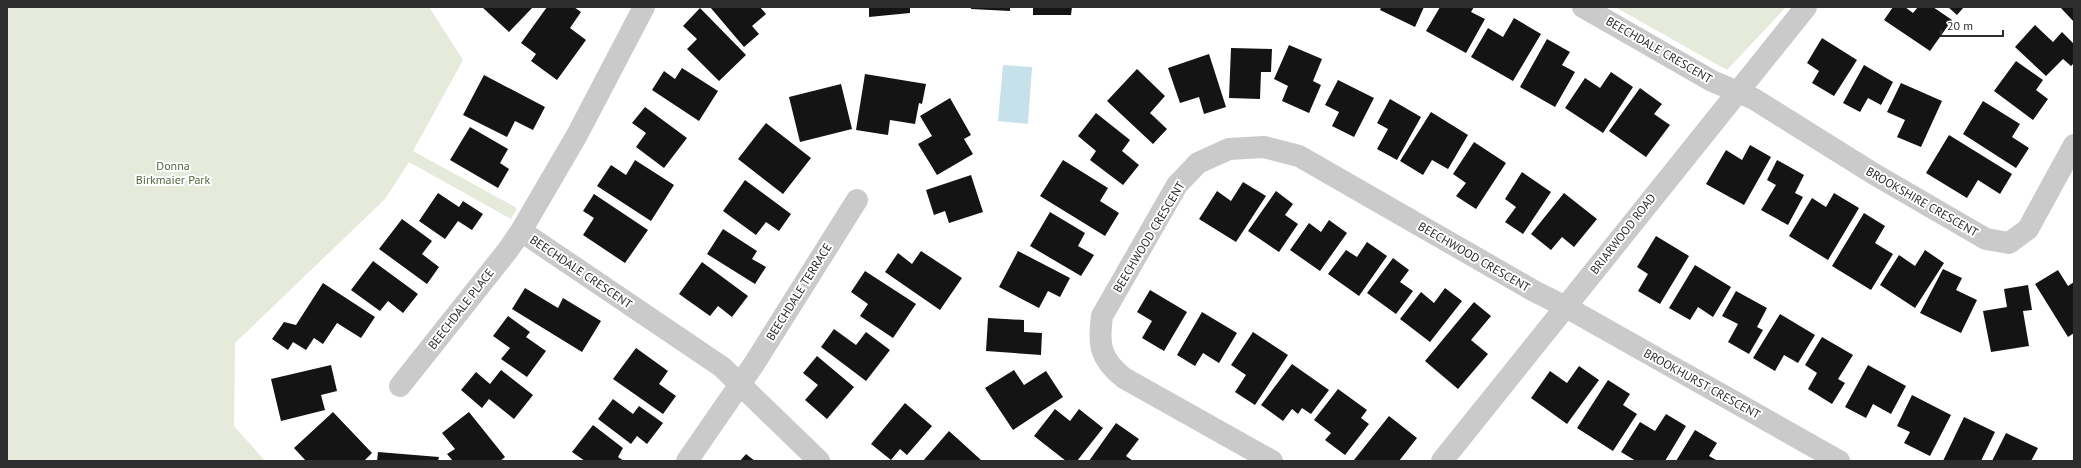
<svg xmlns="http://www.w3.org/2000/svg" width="2081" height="468" font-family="'PT Sans',sans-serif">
	<rect width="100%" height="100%" fill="#fff"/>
	<!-- green -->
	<path fill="#e5eada" d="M 7,7 L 429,7 L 463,60 L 413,151 L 517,208 L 511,219 L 409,162 L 385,199 L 235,343 L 234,426 L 265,461 L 7,461 Z
		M 1615,7 L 1786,7 L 1727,70 Z"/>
	<!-- water -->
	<path fill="#c6e1ea" d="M 1003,65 L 1032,67 L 1028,124 L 998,121 Z"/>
	<!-- building -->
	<path fill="#141414" d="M 482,7 L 533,7 L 509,32 Z
		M 547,7 L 574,7 L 581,12 L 570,28 L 586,40 L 557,80 L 531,61 L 536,54 L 521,43 Z
		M 710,7 L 760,7 L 766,14 L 752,26 L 759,34 L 744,47 Z
		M 869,7 L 910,7 L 910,13 L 869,17 Z
		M 971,7 L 1010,7 L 1010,11 L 971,9 Z
		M 1033,7 L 1072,7 L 1071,15 L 1033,15 Z
		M 1381,7 L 1424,7 L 1415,27 L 1380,10 Z
		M 1440,7 L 1474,7 L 1471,12 L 1485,19 L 1466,53 L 1426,31 Z
		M 1893,7 L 1905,7 L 1913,13 L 1918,7 L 1933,7 L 1952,20 L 1930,51 L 1884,20 Z
		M 1948,7 L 1964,7 L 1957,15 Z
		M 2060,7 L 2074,7 L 2074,22 Z
		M 700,8 L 746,55 L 719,81 L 687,49 L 697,39 L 683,26 Z
		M 1514,18 L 1541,34 L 1513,81 L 1471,57 L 1488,28 L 1503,37 Z
		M 2035,25 L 2053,42 L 2062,32 L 2074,44 L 2074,63 L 2071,66 L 2063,59 L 2046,76 L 2015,47 Z
		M 1822,38 L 1857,60 L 1834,96 L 1812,83 L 1819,71 L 1807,63 Z
		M 1547,39 L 1570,52 L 1562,65 L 1575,72 L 1555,107 L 1520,87 Z
		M 1289,45 L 1322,59 L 1313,81 L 1321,85 L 1309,113 L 1282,101 L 1288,86 L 1274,79 Z
		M 1231,48 L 1272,49 L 1271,72 L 1261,72 L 1260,99 L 1229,98 Z
		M 1209,54 L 1226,107 L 1204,114 L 1199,97 L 1180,103 L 1168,68 Z
		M 2016,61 L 2043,80 L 2036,90 L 2048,99 L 2033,120 L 1994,91 Z
		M 1864,65 L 1893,82 L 1881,105 L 1868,98 L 1860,112 L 1843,103 Z
		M 682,68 L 718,91 L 699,121 L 652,90 L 664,71 L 675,79 Z
		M 1137,69 L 1165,96 L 1150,113 L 1167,129 L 1153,144 L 1107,101 Z
		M 1611,72 L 1633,87 L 1603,133 L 1565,108 L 1585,78 L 1600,88 Z
		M 865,74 L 926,84 L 922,104 L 919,103 L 915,124 L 890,120 L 888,135 L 856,130 Z
		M 484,75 L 545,107 L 533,130 L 515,121 L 507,137 L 463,115 Z
		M 1338,80 L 1374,98 L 1354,137 L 1332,126 L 1339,112 L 1325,105 Z
		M 1901,83 L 1942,101 L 1921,147 L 1897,137 L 1905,120 L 1887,112 Z
		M 841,84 L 852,129 L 800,142 L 789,97 Z
		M 1640,88 L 1662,104 L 1654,114 L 1670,125 L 1646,157 L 1609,131 Z
		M 950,98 L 971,135 L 964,139 L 973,154 L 937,175 L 918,144 L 932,136 L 920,116 Z
		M 1390,99 L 1421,117 L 1397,160 L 1377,149 L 1388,129 L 1377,123 Z
		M 1983,101 L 2020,124 L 2012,137 L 2029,148 L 2016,168 L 1963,134 Z
		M 645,107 L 687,138 L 664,168 L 636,147 L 646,133 L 632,123 Z
		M 1431,112 L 1468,135 L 1448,169 L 1432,160 L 1423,175 L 1400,161 Z
		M 1096,113 L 1130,140 L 1122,151 L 1139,165 L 1123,185 L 1090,160 L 1096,151 L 1078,136 Z
		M 766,123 L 811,158 L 783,194 L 738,159 Z
		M 470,127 L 508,149 L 500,163 L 509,169 L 498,188 L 450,160 Z
		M 1949,135 L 2012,174 L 2000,194 L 1978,180 L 1967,198 L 1926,173 Z
		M 1474,142 L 1506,163 L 1476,209 L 1456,196 L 1466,183 L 1453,174 Z
		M 1750,145 L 1771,157 L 1744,205 L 1706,184 L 1726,150 L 1742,160 Z
		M 635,160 L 674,185 L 651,221 L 597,186 L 611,165 L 626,175 Z
		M 1063,160 L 1108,188 L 1100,201 L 1119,213 L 1105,236 L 1040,196 Z
		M 1777,160 L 1804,175 L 1795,193 L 1803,197 L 1788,225 L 1761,210 L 1776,185 L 1767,180 Z
		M 1522,172 L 1551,192 L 1523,234 L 1505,222 L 1516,207 L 1505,199 Z
		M 971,175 L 983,212 L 949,223 L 945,211 L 934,215 L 926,190 Z
		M 745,180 L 791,214 L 779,231 L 766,222 L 756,235 L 723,211 Z
		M 1243,182 L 1266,196 L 1236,242 L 1199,219 L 1217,191 L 1231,201 Z
		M 1276,191 L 1293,204 L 1285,215 L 1298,224 L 1279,252 L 1248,231 Z
		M 438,193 L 459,207 L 463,201 L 483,214 L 472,230 L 458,221 L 445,239 L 419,221 Z
		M 1564,193 L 1597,219 L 1574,247 L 1562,237 L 1551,250 L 1531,234 Z
		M 1834,193 L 1859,208 L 1828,260 L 1789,236 L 1812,198 L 1826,207 Z
		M 594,194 L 648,230 L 625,263 L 583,235 L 594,218 L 583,211 Z
		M 1050,212 L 1085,233 L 1078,246 L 1094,255 L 1081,276 L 1030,246 Z
		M 1864,213 L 1885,226 L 1875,243 L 1893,254 L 1871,290 L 1832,266 Z
		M 402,219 L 432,241 L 422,254 L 439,267 L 427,284 L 379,249 Z
		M 1329,220 L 1347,233 L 1320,271 L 1290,250 L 1309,223 L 1321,232 Z
		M 723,229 L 757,251 L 752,259 L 766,267 L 755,284 L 707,254 Z
		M 1656,236 L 1689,256 L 1660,304 L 1638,291 L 1648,274 L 1637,267 Z
		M 1367,242 L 1387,256 L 1359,296 L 1328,274 L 1346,250 L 1357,257 Z
		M 1925,250 L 1944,263 L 1915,308 L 1880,285 L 1899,255 L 1915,266 Z
		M 921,251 L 962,278 L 940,310 L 885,272 L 898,253 L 912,264 Z
		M 1018,251 L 1070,278 L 1060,297 L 1048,291 L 1039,308 L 999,287 Z
		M 1393,258 L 1409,270 L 1400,282 L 1413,291 L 1396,314 L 1367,293 Z
		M 373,261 L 418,294 L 403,313 L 388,301 L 380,311 L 351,290 Z
		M 702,262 L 748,296 L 732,317 L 718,306 L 710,316 L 679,294 Z
		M 1695,265 L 1731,287 L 1713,317 L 1698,307 L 1690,320 L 1669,308 Z
		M 1943,269 L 1962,278 L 1956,290 L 1977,300 L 1961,333 L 1920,313 Z
		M 2058,270 L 2068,286 L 2074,282 L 2074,333 L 2068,337 L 2035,284 Z
		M 865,271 L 916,304 L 893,338 L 860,316 L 868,304 L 851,292 Z
		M 323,283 L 375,317 L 361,338 L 337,323 L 323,344 L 314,338 L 306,350 L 293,342 L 288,350 L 272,339 L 284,322 L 296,325 Z
		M 2028,285 L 2032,310 L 2023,311 L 2029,346 L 1991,352 L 1983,311 L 2007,307 L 2004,289 Z
		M 525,288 L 558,308 L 563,298 L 601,321 L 582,352 L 512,309 Z
		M 1445,288 L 1462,301 L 1430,342 L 1400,319 L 1421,292 L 1434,303 Z
		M 1150,290 L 1187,312 L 1164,351 L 1142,338 L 1152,321 L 1137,312 Z
		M 1736,291 L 1767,308 L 1757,327 L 1763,330 L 1749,354 L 1728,342 L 1738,324 L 1722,316 Z
		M 1474,302 L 1491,316 L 1471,340 L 1488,354 L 1458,389 L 1425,361 Z
		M 1202,312 L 1237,333 L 1219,363 L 1203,353 L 1195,366 L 1177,355 Z
		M 1780,314 L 1815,335 L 1798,363 L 1784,355 L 1775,371 L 1753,358 Z
		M 508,316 L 530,332 L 526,337 L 546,351 L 527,377 L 501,359 L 510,348 L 493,336 Z
		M 988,318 L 1024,320 L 1024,332 L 1042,333 L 1041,355 L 986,351 Z
		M 834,329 L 856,345 L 866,332 L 890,350 L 866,381 L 821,347 Z
		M 1253,332 L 1288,355 L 1255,405 L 1235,392 L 1246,375 L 1231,365 Z
		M 1822,337 L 1853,355 L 1838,379 L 1845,383 L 1832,404 L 1808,389 L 1817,373 L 1805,365 Z
		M 636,348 L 668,371 L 659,384 L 676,396 L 663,414 L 613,379 Z
		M 817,356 L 854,387 L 827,419 L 805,400 L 818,385 L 803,373 Z
		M 1292,364 L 1329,390 L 1311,414 L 1302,408 L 1298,414 L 1292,409 L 1283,421 L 1261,405 Z
		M 331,365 L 337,391 L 321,395 L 325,410 L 281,421 L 271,379 Z
		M 1868,365 L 1906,386 L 1891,414 L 1873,404 L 1866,418 L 1845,407 Z
		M 1579,366 L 1599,380 L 1567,424 L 1531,398 L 1550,371 L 1567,383 Z
		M 501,370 L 533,395 L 514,419 L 489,399 L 482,408 L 461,390 L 476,372 L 490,384 Z
		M 1014,370 L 1024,385 L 1046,371 L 1063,397 L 1013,430 L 985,388 Z
		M 1608,380 L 1630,394 L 1623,405 L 1637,414 L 1613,451 L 1577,428 Z
		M 1338,389 L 1367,410 L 1361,418 L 1369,424 L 1345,455 L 1325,440 L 1331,433 L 1314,420 Z
		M 1912,395 L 1951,415 L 1930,456 L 1904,443 L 1910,432 L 1897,426 Z
		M 613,399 L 633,414 L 639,406 L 663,423 L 647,444 L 637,436 L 631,444 L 598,419 Z
		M 905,403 L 932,426 L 907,455 L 900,449 L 891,460 L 871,444 Z
		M 1055,409 L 1070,421 L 1079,409 L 1103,428 L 1077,461 L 1066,461 L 1034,436 Z
		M 333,412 L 372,453 L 364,461 L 306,461 L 294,448 Z
		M 469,412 L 505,457 L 500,461 L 453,461 L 447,454 L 455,449 L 442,433 Z
		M 1666,414 L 1686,426 L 1665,461 L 1636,461 L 1621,452 L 1640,422 L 1655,431 Z
		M 1389,416 L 1417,438 L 1399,461 L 1355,461 L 1354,460 Z
		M 1964,417 L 1995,432 L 1981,461 L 1943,461 Z
		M 1116,423 L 1139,439 L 1126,456 L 1133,461 L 1089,461 Z
		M 593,425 L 623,448 L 618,457 L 624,461 L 585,461 L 572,452 Z
		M 1695,430 L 1717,443 L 1709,456 L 1718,461 L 1676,461 Z
		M 949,431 L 981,460 L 980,461 L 923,461 Z
		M 2006,433 L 2038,448 L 2031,461 L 1992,461 Z
		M 378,452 L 439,457 L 438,461 L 377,461 Z
		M 746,454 L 755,461 L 740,461 Z"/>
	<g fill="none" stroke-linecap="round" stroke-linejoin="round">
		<!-- minor -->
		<path stroke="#cacaca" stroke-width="22" d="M 644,7 L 577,135 L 521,231 L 722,367 L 819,461
			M 1583,7 L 1712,81 L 1754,99 L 1874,174 L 1986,239 L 2009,243 L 2028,229 L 2074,145
			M 400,386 L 508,250 L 521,231
			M 687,461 L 754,364 L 857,200
			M 1272,461 L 1124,378 C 1100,359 1098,345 1102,316 L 1177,185 L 1198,163 L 1229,149 L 1264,147 L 1299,156 L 1534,291 L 1566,307 L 1839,461"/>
		<!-- tertiary -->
		<path stroke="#cacaca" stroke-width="22" d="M 1442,461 L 1806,7"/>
	</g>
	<g text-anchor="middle" stroke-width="4" stroke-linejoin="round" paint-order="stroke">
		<!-- street labels -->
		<g font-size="12" fill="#2d2d2d" stroke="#fff">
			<text transform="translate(1659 50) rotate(30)" y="4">BEECHDALE CRESCENT</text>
			<text transform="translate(1922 202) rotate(30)" y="4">BROOKSHIRE CRESCENT</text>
			<text transform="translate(1623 234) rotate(-52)" y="4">BRIARWOOD ROAD</text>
			<text transform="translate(1149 237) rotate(-59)" y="4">BEECHWOOD CRESCENT</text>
			<text transform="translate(1474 257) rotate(30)" y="4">BEECHWOOD CRESCENT</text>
			<text transform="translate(581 272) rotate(34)" y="4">BEECHDALE CRESCENT</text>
			<text transform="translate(799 292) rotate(-58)" y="4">BEECHDALE TERRACE</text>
			<text transform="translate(461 309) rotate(-52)" y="4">BEECHDALE PLACE</text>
			<text transform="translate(1702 384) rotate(29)" y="4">BROOKHURST CRESCENT</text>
		</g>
		<!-- park labels -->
		<g font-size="12" fill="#55673b" stroke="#fff">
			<text x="173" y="170">Donna<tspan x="173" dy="14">Birkmaier Park</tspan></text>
		</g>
	</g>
	<!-- border -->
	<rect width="2081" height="468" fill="none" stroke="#2d2d2d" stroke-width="16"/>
	<!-- scale -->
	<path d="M1941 30v6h62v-6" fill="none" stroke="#2d2d2d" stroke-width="2"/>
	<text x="1947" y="30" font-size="12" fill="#2d2d2d" stroke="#ffffff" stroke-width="3" paint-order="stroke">20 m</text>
</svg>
